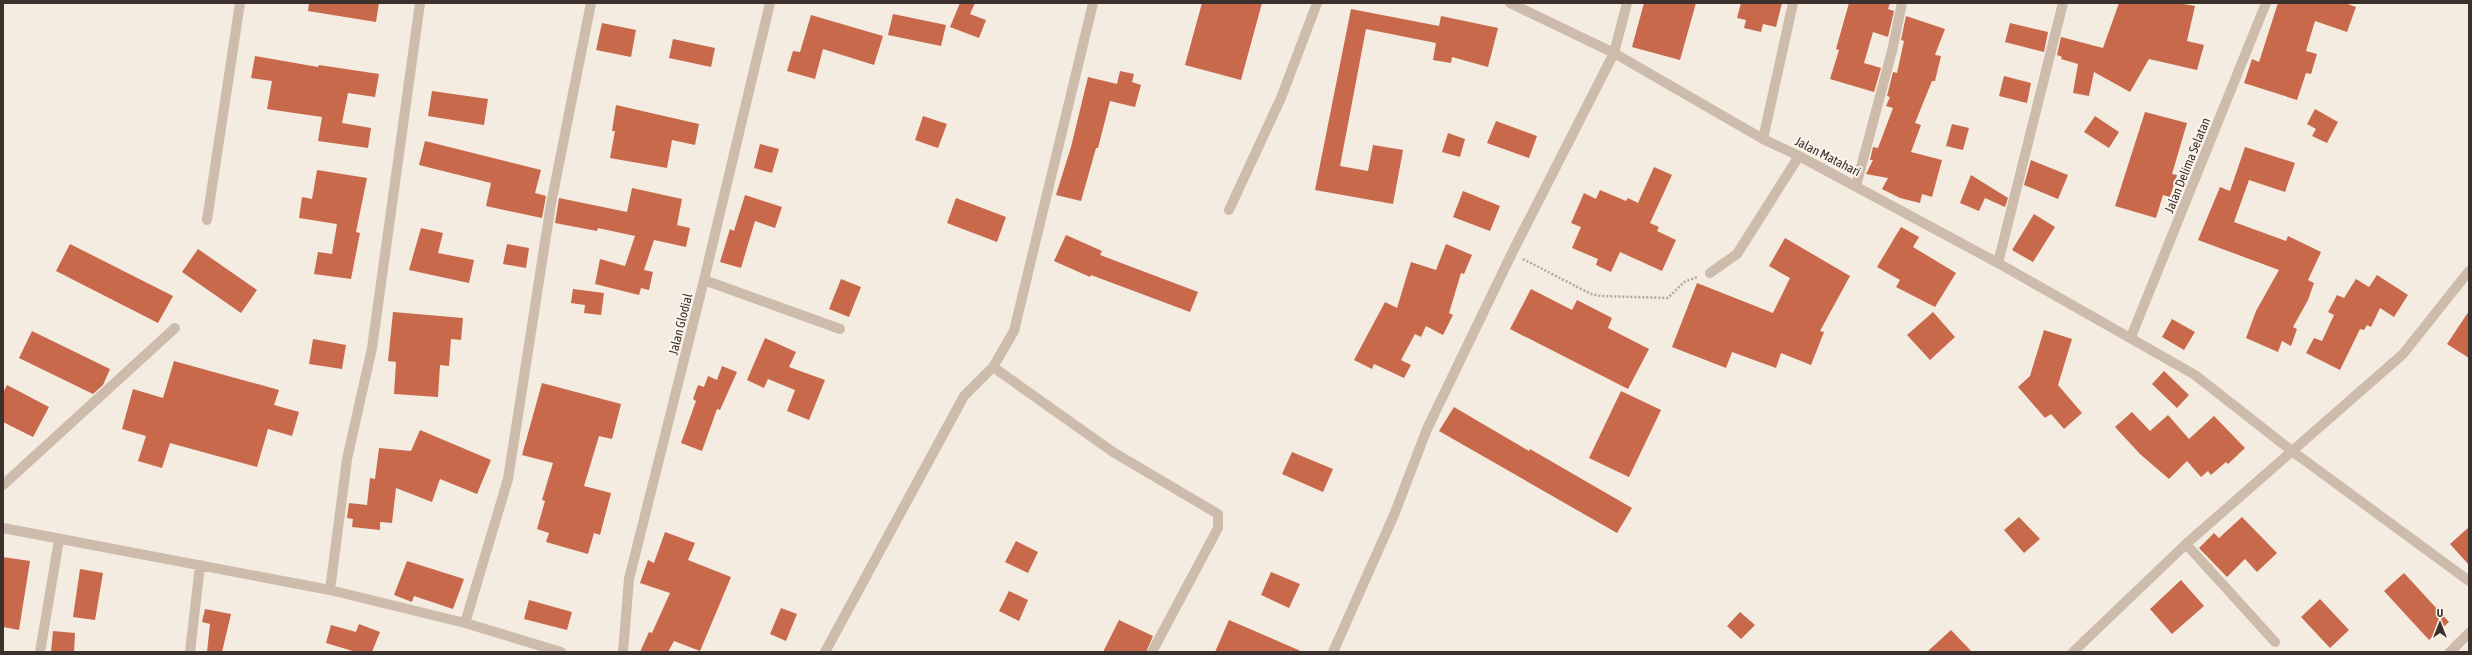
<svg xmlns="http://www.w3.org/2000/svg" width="2472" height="655" font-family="'Asap Condensed',sans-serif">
	<rect width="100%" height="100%" fill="#f4ebe1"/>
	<!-- building -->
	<path fill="#c8694b" d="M 309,3 L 379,3 L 376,22 L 308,11 Z
		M 960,3 L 975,3 L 970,14 L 986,20 L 979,38 L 950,27 Z
		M 1202,3 L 1262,3 L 1241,80 L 1185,65 Z
		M 1644,3 L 1696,3 L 1680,60 L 1632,47 Z
		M 1741,3 L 1782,3 L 1776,27 L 1763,24 L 1761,32 L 1744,28 L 1746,20 L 1737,18 Z
		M 1849,3 L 1890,3 L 1888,9 L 1894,11 L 1888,37 L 1873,32 L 1864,63 L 1881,68 L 1874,92 L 1830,79 L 1839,50 L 1836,49 Z
		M 2119,3 L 2178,3 L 2195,6 L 2187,41 L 2204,45 L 2197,70 L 2149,59 L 2130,92 L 2094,72 L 2089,96 L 2073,93 L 2078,64 L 2061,59 L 2062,57 L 2057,55 L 2061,37 L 2103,48 Z
		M 2278,3 L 2345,3 L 2356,7 L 2347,32 L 2315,21 L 2306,51 L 2317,54 L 2311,74 L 2306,73 L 2297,100 L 2244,83 L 2252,59 L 2259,62 Z
		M 1351,9 L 1439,26 L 1441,16 L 1498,28 L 1488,67 L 1452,57 L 1451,63 L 1433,60 L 1436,43 L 1366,29 L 1340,166 L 1368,171 L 1373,145 L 1403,150 L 1393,204 L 1315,190 Z
		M 893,14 L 946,25 L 941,46 L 888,35 Z
		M 811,15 L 883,36 L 874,65 L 823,49 L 815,79 L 787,71 L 793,51 L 800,52 Z
		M 1906,16 L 1945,29 L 1935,55 L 1941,56 L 1935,81 L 1932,81 L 1915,123 L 1921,125 L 1911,152 L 1942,160 L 1932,197 L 1922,194 L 1920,203 L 1900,198 L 1882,189 L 1888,178 L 1866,174 L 1873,160 L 1870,160 L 1873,147 L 1878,148 L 1893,108 L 1886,106 L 1890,97 L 1887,96 L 1893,72 L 1897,73 L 1904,41 L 1901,40 Z
		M 602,23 L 636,30 L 631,57 L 596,50 Z
		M 2010,23 L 2048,32 L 2044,52 L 2005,42 Z
		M 673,39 L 715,48 L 711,67 L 669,58 Z
		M 255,56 L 318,67 L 319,65 L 379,74 L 375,97 L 348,93 L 342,123 L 371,128 L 368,148 L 318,141 L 322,117 L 267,109 L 272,81 L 251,78 Z
		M 1120,71 L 1134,74 L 1132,82 L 1141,85 L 1135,107 L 1110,101 L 1098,148 L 1096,148 L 1081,201 L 1056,195 L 1071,147 L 1088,77 L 1117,84 Z
		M 2004,76 L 2031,83 L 2027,103 L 1999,96 Z
		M 432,91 L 488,99 L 484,125 L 428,116 Z
		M 616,105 L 699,124 L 695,145 L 672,140 L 667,168 L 610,158 L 615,131 L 612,131 Z
		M 2315,109 L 2338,122 L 2327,143 L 2312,136 L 2316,129 L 2307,124 Z
		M 2145,112 L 2187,123 L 2172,174 L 2177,175 L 2170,197 L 2163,195 L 2156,218 L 2115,206 Z
		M 923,116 L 947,124 L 938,148 L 915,140 Z
		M 2095,116 L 2119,132 L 2109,148 L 2084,132 Z
		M 1496,121 L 1537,136 L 1529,158 L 1487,143 Z
		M 1952,124 L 1969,128 L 1963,150 L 1946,146 Z
		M 1448,133 L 1465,139 L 1460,157 L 1442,152 Z
		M 425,141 L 541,170 L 535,193 L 546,196 L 542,218 L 486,206 L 491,183 L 419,165 Z
		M 760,144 L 779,149 L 772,173 L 754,168 Z
		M 2245,147 L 2295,163 L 2285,192 L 2249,180 L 2234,222 L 2286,241 L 2288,236 L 2321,252 L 2308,280 L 2314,283 L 2308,300 L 2293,327 L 2297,329 L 2291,346 L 2282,341 L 2278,352 L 2246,338 L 2256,311 L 2279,270 L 2198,240 L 2220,187 L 2230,191 Z
		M 2031,160 L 2068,175 L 2058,199 L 2024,185 Z
		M 1654,167 L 1672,175 L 1650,223 L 1659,227 L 1657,231 L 1676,240 L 1662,271 L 1620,252 L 1611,272 L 1596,265 L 1598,259 L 1572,248 L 1581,227 L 1571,223 L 1584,193 L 1596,199 L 1600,190 L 1626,201 L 1628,198 L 1638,203 Z
		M 317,170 L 367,178 L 356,232 L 360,233 L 351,279 L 314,274 L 318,252 L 332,254 L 337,224 L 299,218 L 302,197 L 312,199 Z
		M 1971,175 L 2008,198 L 2005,207 L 1985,198 L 1979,211 L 1960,203 Z
		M 632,188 L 682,199 L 677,225 L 690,228 L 686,247 L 654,240 L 644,270 L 653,272 L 649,290 L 641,288 L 639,295 L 595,284 L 600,259 L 625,266 L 635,236 L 598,228 L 597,231 L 555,223 L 559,198 L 627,212 Z
		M 1463,191 L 1500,206 L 1490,231 L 1453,217 Z
		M 745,195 L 782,207 L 775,228 L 755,221 L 741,268 L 720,262 L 730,229 L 734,231 Z
		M 956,198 L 1006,217 L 997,242 L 947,223 Z
		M 2034,214 L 2055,227 L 2033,262 L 2012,250 Z
		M 1901,227 L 1919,237 L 1913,247 L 1956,273 L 1935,307 L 1896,287 L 1900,280 L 1877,267 Z
		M 421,228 L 443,233 L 438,253 L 474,260 L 469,283 L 409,270 Z
		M 1066,235 L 1102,251 L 1100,255 L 1198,292 L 1190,312 L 1091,275 L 1090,277 L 1054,261 Z
		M 1785,238 L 1850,276 L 1820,331 L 1824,332 L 1811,365 L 1781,353 L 1776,368 L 1732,352 L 1726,368 L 1672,347 L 1697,283 L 1773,313 L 1790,278 L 1769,266 Z
		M 70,244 L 173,296 L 158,323 L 56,271 Z
		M 507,244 L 529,248 L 526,268 L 503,264 Z
		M 1446,244 L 1472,255 L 1464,274 L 1461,273 L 1449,313 L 1453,315 L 1443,335 L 1426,326 L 1421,337 L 1415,334 L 1401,360 L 1411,365 L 1404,378 L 1374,364 L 1372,369 L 1354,360 L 1385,302 L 1397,308 L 1411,262 L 1436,270 Z
		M 198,249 L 257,290 L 241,313 L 182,272 Z
		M 2377,275 L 2408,295 L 2394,317 L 2380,308 L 2371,327 L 2367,325 L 2364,330 L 2360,329 L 2340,370 L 2306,353 L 2314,338 L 2322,341 L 2334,315 L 2328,312 L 2337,295 L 2344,298 L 2356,279 L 2369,287 Z
		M 841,279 L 861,287 L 849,317 L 829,309 Z
		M 573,289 L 604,293 L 601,315 L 584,313 L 585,305 L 571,303 Z
		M 1531,289 L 1572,310 L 1577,300 L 1612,318 L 1608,328 L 1649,349 L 1628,389 L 1510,329 Z
		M 2469,311 L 2469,358 L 2447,344 Z
		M 393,312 L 463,318 L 461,340 L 451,339 L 449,366 L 440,365 L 438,397 L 394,394 L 396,362 L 388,361 Z
		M 1933,312 L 1955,337 L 1930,360 L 1907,335 Z
		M 2172,319 L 2195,332 L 2184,350 L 2162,337 Z
		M 2044,330 L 2072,339 L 2058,385 L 2082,413 L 2064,429 L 2051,414 L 2045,418 L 2018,387 L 2030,376 Z
		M 32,331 L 110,369 L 103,385 L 93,394 L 19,358 Z
		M 765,338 L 796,352 L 789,367 L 825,380 L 809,420 L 787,411 L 795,390 L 768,379 L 764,388 L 747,380 Z
		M 313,339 L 346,345 L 342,369 L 309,364 Z
		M 174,361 L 279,390 L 274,405 L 299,412 L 292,436 L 268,429 L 257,467 L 170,443 L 162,468 L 138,461 L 146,436 L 122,429 L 133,389 L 163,398 Z
		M 722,366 L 737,372 L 720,410 L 717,409 L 702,451 L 681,443 L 696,401 L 693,399 L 698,385 L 704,387 L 708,376 L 717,380 Z
		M 2164,371 L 2189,395 L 2177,408 L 2152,384 Z
		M 542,383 L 621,404 L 612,439 L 599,436 L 584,486 L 611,493 L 600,535 L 594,533 L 588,554 L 546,542 L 549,533 L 537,529 L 545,501 L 542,500 L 553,463 L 522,455 Z
		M 7,385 L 49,407 L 33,437 L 3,422 L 3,393 Z
		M 1621,391 L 1661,410 L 1629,477 L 1589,458 Z
		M 1454,407 L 1529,451 L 1530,449 L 1632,508 L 1617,533 L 1439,431 Z
		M 2132,412 L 2150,431 L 2168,415 L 2189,439 L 2214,416 L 2245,448 L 2228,464 L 2226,462 L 2211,475 L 2208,471 L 2201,477 L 2187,461 L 2169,479 L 2140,454 L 2115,427 Z
		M 420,430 L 491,460 L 477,494 L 440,479 L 432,502 L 396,488 L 392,523 L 380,522 L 380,530 L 352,527 L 353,519 L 347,518 L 349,503 L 367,505 L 370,478 L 375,479 L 379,448 L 411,451 Z
		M 1292,452 L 1333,469 L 1323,492 L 1282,474 Z
		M 2019,517 L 2040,539 L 2024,553 L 2004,530 Z
		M 2242,517 L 2277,553 L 2257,572 L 2245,559 L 2227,577 L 2199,548 L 2214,533 L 2219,538 Z
		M 2469,527 L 2469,565 L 2450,544 Z
		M 665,532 L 695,543 L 688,560 L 731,577 L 700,651 L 674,641 L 668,652 L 640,652 L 649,632 L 652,633 L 670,593 L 640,583 L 648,560 L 654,563 Z
		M 1016,541 L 1038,552 L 1028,573 L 1005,562 Z
		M 3,557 L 30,561 L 19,630 L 3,627 Z
		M 407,561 L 464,579 L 453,609 L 414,596 L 412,602 L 394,595 Z
		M 80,569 L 103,573 L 95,620 L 73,617 Z
		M 1271,572 L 1300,584 L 1289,608 L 1261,595 Z
		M 2404,573 L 2449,622 L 2429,640 L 2384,591 Z
		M 2181,580 L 2204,606 L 2172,634 L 2150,609 Z
		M 1009,591 L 1028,600 L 1019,621 L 999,611 Z
		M 2320,599 L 2349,630 L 2330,648 L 2301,617 Z
		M 529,600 L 572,612 L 567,630 L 524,619 Z
		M 781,608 L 797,614 L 786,641 L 770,634 Z
		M 205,609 L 231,614 L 222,652 L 207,652 L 210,624 L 202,622 Z
		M 1740,612 L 1755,625 L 1741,639 L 1727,626 Z
		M 1119,620 L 1153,636 L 1146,652 L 1103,652 Z
		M 1229,620 L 1303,652 L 1215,652 Z
		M 359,624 L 380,632 L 372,652 L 356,652 L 326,643 L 331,625 L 356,632 Z
		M 1951,630 L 1972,652 L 1927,652 Z
		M 53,631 L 75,633 L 74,652 L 51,652 Z"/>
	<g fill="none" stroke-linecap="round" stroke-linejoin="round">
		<!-- path -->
		<path stroke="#b9a596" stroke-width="2.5" stroke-dasharray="2 2" stroke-linecap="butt" d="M 1523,259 L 1591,294 L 1601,296 L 1668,298 L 1684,282 L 1697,277"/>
		<!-- minor -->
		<path stroke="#cdbbac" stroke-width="10" d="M 1510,3 L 1614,53 L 1763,139 L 1799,156 L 1998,263 L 2195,375 L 2292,451 L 2469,581
			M 1763,139 L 1793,3
			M 1856,186 L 1892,51 L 1902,3
			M 1229,210 L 1281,98 L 1317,3
			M 207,220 L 240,3
			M 1998,263 L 2063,3
			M 1710,273 L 1737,254 L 1799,156
			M 704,280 L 840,329
			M 2131,337 L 2266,3
			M 993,367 L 1113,452 L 1218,514 L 1218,528 L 1152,652
			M 3,485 L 175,328
			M 3,528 L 330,590 L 465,623 L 561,652
			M 2186,544 L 2275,642
			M 330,590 L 347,459 L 372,348 L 420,3
			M 465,623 L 508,479 L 551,204 L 591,3
			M 40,652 L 59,540
			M 190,652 L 200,565
			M 623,652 L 629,579 L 704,280 L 770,3
			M 825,652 L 964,396 L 993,367 L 1014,331 L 1093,3
			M 1333,652 L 1394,515 L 1427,429 L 1512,253 L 1614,53 L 1627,3
			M 2073,652 L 2186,544 L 2403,354 L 2469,271
			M 2450,652 L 2469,633"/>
	</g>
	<g text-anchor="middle" stroke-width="4" stroke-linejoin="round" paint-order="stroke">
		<!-- street labels -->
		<g font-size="13" fill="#3b302b" stroke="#fbf5ee">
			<text transform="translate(1828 156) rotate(27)" y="5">Jalan Matahari</text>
			<text transform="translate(2187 165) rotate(-68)" y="5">Jalan Delima Selatan</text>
			<text transform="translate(680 324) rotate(-76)" y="5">Jalan Glodial</text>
		</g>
	</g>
	<!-- border -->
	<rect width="2472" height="655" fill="none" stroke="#3b302b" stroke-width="8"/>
	<!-- north arrow -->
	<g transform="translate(2440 623)" stroke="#fbf5ee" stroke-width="3" paint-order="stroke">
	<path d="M0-3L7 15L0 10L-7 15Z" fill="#3b302b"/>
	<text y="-6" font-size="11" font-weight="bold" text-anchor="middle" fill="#3b302b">U</text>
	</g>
</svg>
